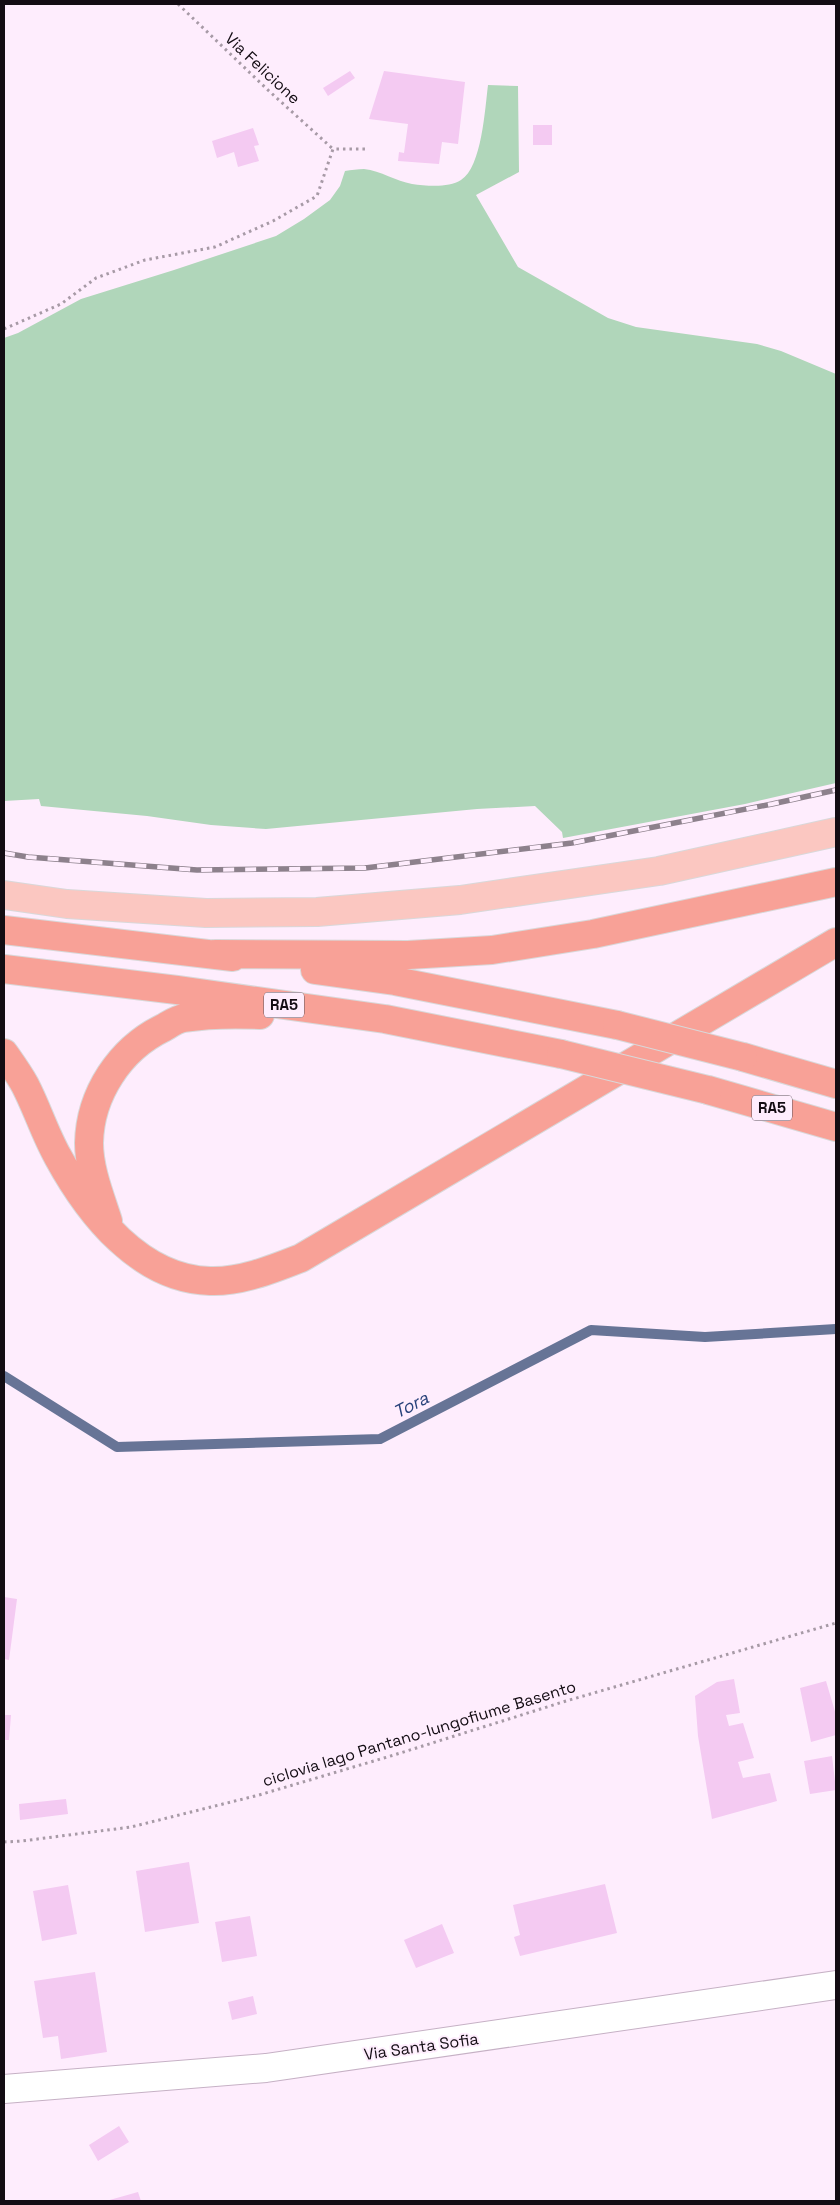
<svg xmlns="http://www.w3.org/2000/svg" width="840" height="2205" font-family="'Space Grotesk',sans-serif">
	<rect width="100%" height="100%" fill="#feedfd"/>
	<!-- green -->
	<path fill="#b0d6ba" d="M 488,85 L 518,86 L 519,172 L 476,195 L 518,267 L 608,318 L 636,327 L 757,344 L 781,351 L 836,374 L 836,783 L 745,804 L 563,838 L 562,832 L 535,806 L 477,809 L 266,829 L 211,825 L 147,816 L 41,806 L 39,799 L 4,801 L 4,338 L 18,333 L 81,299 L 174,270 L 276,236 L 304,219 L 330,200 L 340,186 L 345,171 C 351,170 358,169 364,169 C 381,171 396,181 412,184 C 427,186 449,188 461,180 C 482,167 485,108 488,85 Z"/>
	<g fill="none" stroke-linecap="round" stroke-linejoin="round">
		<!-- stream -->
		<path stroke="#677496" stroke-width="10" d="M 4,1376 L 117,1447 L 380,1439 L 591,1330 L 705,1337 L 836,1329"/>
	</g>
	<!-- building -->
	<path fill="#f4caf2" d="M 350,71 L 355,78 L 328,96 L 323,88 Z
		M 384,71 L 465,82 L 458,144 L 442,142 L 439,164 L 398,161 L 399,152 L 404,153 L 408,124 L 369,119 Z
		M 533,125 L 552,125 L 552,145 L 533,145 Z
		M 253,128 L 259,145 L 254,146 L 259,161 L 238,167 L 234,152 L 217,158 L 212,141 Z
		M 4,1597 L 17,1599 L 9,1660 L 4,1659 Z
		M 734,1679 L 740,1713 L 726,1715 L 729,1726 L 743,1723 L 754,1758 L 738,1762 L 743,1778 L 770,1773 L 777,1801 L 712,1819 L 698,1736 L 695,1696 L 717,1682 Z
		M 826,1681 L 836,1715 L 836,1735 L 811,1742 L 800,1688 Z
		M 4,1715 L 11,1715 L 9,1740 L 4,1740 Z
		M 832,1756 L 836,1790 L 810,1794 L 804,1761 Z
		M 66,1799 L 68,1814 L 20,1820 L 19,1804 Z
		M 189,1862 L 199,1923 L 145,1932 L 136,1871 Z
		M 605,1884 L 617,1933 L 520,1956 L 514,1937 L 520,1935 L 513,1905 Z
		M 68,1885 L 77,1934 L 42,1941 L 33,1891 Z
		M 250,1916 L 257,1956 L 222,1962 L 215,1922 Z
		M 442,1924 L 454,1953 L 416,1968 L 404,1940 Z
		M 95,1972 L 107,2052 L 61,2059 L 58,2036 L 43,2038 L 34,1981 Z
		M 253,1996 L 257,2014 L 232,2020 L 228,2002 Z
		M 119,2126 L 129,2142 L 98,2161 L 89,2145 Z
		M 138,2192 L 141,2201 L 106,2201 Z"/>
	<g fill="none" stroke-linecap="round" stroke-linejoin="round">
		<defs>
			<path id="minor" d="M 4,2089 L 266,2068 L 836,1985"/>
			<path id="major" d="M 4,895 L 67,904 L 206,913 L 317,912 L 460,900 L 659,871 L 836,832"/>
			<path id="highway" d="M 4,930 L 233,957
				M 215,954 L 408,955 L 492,950 L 593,934 L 836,882
				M 4,969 L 177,990 L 385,1019 L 561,1054
				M 315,970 L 395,981 L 617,1025
				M 4,1053 C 11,1063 19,1074 25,1085 C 37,1108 45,1134 58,1157 C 89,1214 140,1279 210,1281 C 241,1282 273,1269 301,1258 L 836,942
				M 743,1057 L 836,1084
				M 708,1090 L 836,1127
				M 108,1221 C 100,1196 89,1169 89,1143 C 90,1094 120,1049 163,1028 C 170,1024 177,1019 184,1018 C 209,1014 236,1014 260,1015"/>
		</defs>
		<!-- minor casing -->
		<use href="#minor" stroke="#c6b1c5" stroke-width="30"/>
		<!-- major casing -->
		<use href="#major" stroke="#d9d8d9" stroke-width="30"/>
		<!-- highway casing -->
		<use href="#highway" stroke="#d9d8d9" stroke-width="30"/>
		<!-- path -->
		<path stroke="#a79aa6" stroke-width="3" stroke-dasharray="2.5 4" stroke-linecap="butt" d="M 178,4 L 269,91 L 333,149
			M 4,329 L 61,304 L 96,278 L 145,260 L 215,247 L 273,221 L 317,196 L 333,149 L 365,149
			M 4,1842 L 22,1841 L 131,1827 L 259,1795 L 394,1755 L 566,1701 L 836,1623"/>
		<!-- minor -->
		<use href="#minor" stroke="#fff" stroke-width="28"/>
		<!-- major -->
		<use href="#major" stroke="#fbc7c1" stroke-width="28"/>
		<!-- highway -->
		<use href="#highway" stroke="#f8a197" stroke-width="28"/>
		<defs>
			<path id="rail" d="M 4,853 L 28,857 L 197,870 L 365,868 L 572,843 L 772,804 L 836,790"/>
		</defs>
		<!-- rail casing -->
		<use href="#rail" stroke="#8d818c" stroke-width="5.5"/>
		<!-- rail -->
		<use href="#rail" stroke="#feedfd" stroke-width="4" stroke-dasharray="11" stroke-linecap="butt"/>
		<defs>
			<path id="highway-bridge" d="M 617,1025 L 743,1057
				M 561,1054 L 708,1090"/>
		</defs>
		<!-- highway-bridge casing -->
		<use href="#highway-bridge" stroke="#d9d8d9" stroke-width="30" stroke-linecap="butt"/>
		<!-- highway-bridge -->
		<use href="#highway-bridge" stroke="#f8a197" stroke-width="28"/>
	</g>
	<g text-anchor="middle" stroke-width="4" stroke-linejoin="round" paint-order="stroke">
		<!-- shield labels -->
		<g fill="#feedfd" stroke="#5a5059" stroke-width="1">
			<rect x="264" y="992.5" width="40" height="25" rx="4"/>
			<rect x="752" y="1095.5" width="40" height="25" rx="4"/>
		</g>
		<g font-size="15" font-weight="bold" fill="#130c13">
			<text x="284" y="1010">RA5</text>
			<text x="772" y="1113">RA5</text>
		</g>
		<!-- street labels -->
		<g font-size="16" fill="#130c13" stroke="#feedfd">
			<text transform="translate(263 68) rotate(43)" y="6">Via Felicione</text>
			<text transform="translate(419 1733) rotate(-17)" y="6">ciclovia lago Pantano-lungofiume Basento</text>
			<text transform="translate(421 2046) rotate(-8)" y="6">Via Santa Sofia</text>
		</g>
		<!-- water labels -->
		<g font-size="18" font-style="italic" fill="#29437b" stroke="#feedfd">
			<text transform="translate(411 1405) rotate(-27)" y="6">Tora</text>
		</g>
	</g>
	<!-- border -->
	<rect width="840" height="2205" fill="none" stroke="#130c13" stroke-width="10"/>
</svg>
